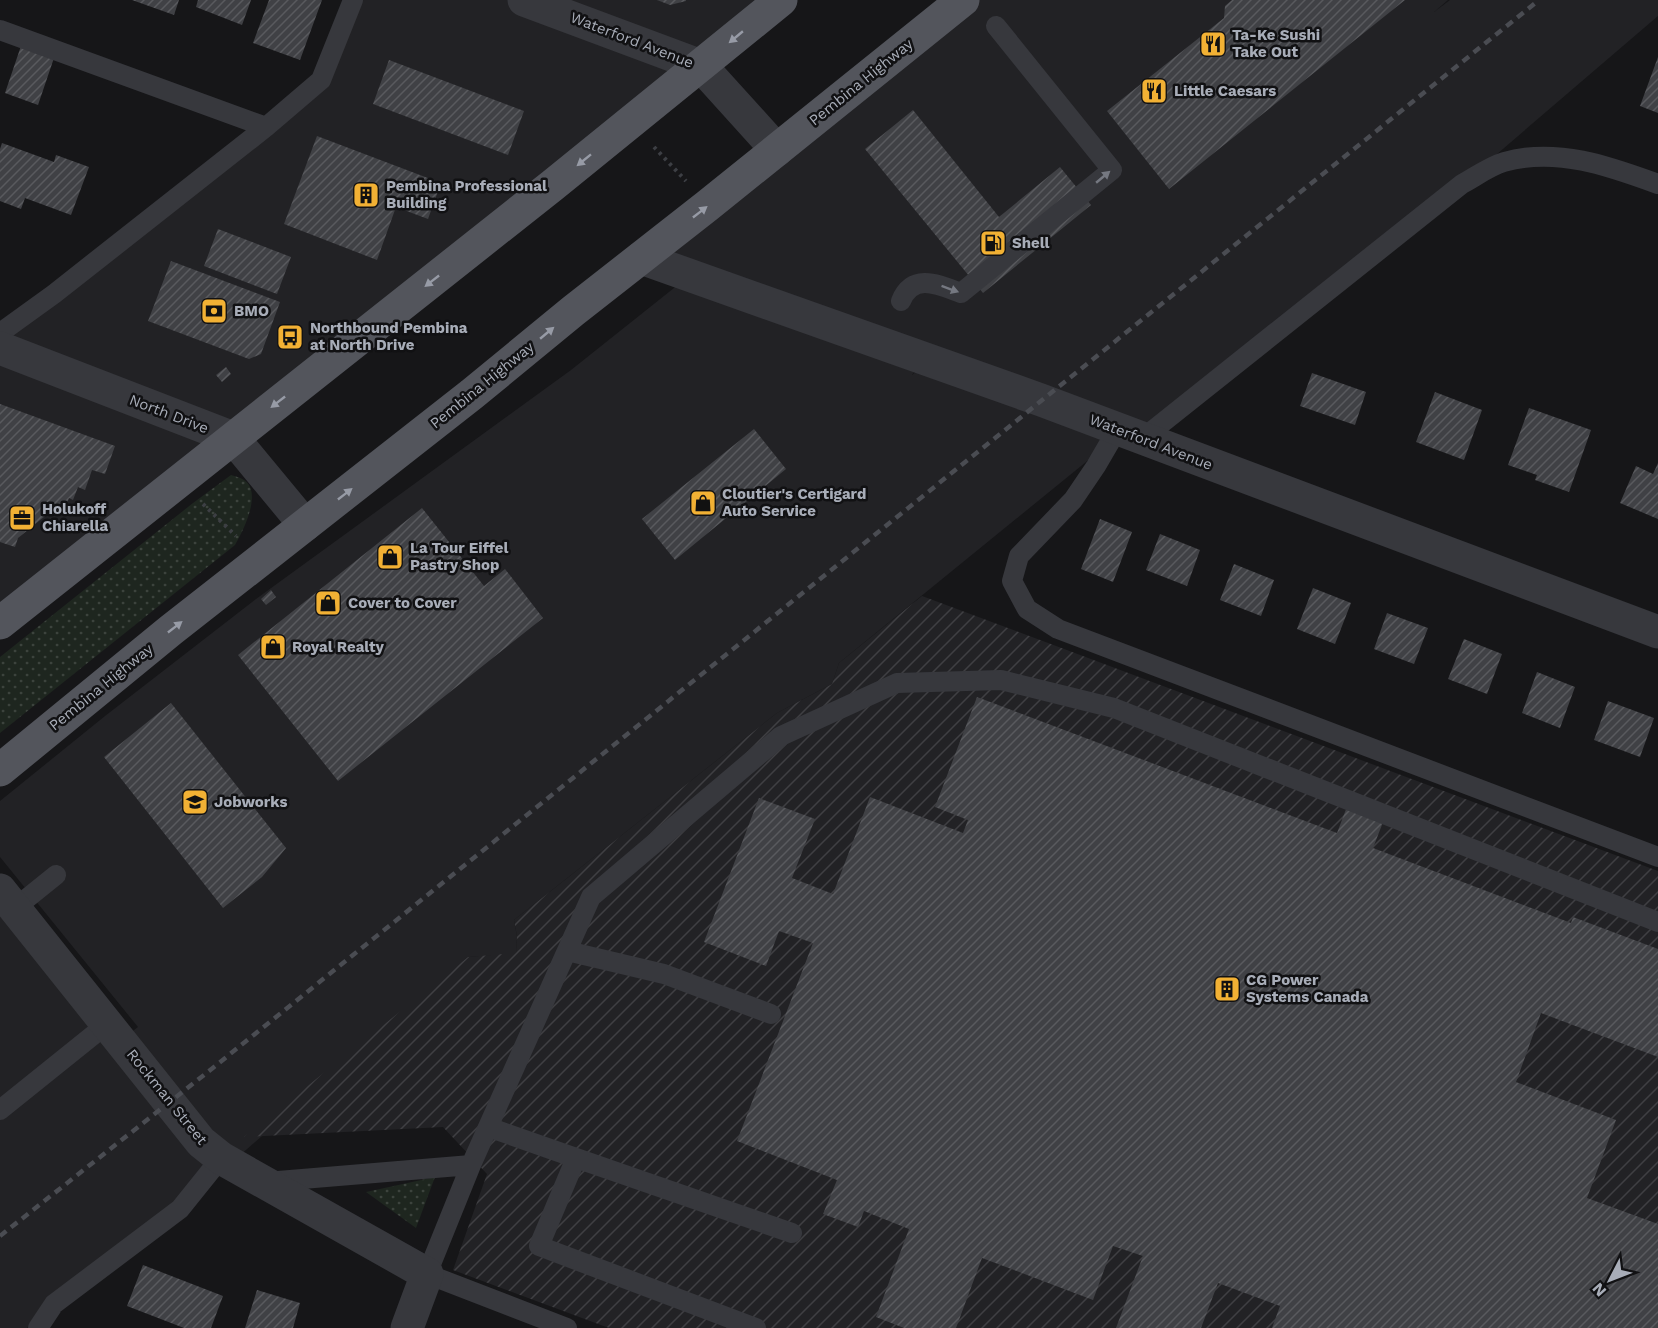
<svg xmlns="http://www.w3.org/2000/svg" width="1658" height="1328" font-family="'Work Sans',sans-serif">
	<defs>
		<pattern id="industrial-furrows" width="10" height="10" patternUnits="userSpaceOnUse" patternTransform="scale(1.5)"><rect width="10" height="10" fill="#222225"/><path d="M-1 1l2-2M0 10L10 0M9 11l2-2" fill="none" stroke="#3f3f43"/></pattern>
		<pattern id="grass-dots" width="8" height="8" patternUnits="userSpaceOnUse" patternTransform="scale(1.5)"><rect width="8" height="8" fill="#1e261f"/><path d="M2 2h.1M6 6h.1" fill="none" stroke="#3c433d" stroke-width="1.8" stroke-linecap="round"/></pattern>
		<pattern id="building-hatch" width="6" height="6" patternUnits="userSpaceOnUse" patternTransform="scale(1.5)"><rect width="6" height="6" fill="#404145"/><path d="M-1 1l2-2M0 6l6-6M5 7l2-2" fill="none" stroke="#595a5e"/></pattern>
	</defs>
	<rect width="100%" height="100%" fill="#161618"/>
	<!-- built -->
	<path fill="#222225" d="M 353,0 L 781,0 L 0,623 L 0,333 L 303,95 Z
		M 963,0 L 1448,0 L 1434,12 L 1450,0 L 1658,0 L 1658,16 L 1462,184 L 1142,439 L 1117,430 L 1086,462 L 839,663 L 832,684 L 777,713 L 514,920 L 517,936 L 516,954 L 468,957 L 231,1163 L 27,1328 L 0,1328 L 0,890 L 121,1040 L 138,1027 L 0,857 L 0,801 L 105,716 L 256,599 L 571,370 L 679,284 L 914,372 L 912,375 L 929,361 L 645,258 Z"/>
	<!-- industrial -->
	<path fill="url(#industrial-furrows)" d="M 922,596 L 1658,871 L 1658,1328 L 609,1328 L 453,1270 L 487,1174 L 443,1127 L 244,1137 L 468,957 L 516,953 L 517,936 L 514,920 L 777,713 L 832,684 L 839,663 Z"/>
	<!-- grass -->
	<path fill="url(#grass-dots)" d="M 231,475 C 235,476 241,478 244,480 C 263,492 243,531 235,545 L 0,733 L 0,657 L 193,503 Z
		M 435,1177 L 416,1228 L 366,1192 Z"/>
	<!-- building -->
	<path fill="url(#building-hatch)" d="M 132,0 L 179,0 L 174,15 Z
		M 198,0 L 251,0 L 242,25 L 196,7 Z
		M 269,0 L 322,0 L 300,60 L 253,43 Z
		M 657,0 L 686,0 L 686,1 L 670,5 Z
		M 1232,0 L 1405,0 L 1169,189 L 1107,111 L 1224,18 L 1225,6 Z
		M 22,43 L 55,55 L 38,105 L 5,93 Z
		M 1658,57 L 1658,113 L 1640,106 Z
		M 389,60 L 524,111 L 508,155 L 373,104 Z
		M 913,110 L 999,217 L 1060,167 L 1091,205 L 983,293 L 865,149 Z
		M 317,136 L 441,183 L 428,219 L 396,207 L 377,260 L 284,224 Z
		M 2,143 L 54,162 L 56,155 L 89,167 L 71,215 L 25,198 L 21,209 L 0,201 L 0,149 Z
		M 218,229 L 291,257 L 277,294 L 204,266 Z
		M 171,261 L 280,302 L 261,354 L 249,359 L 148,321 Z
		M 226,367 L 231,374 L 222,382 L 216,375 Z
		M 1312,373 L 1366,392 L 1355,425 L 1300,406 Z
		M 1435,392 L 1482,410 L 1464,460 L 1416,442 Z
		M 0,404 L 115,446 L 105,474 L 92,470 L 85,490 L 78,487 L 73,500 L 69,498 L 66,506 L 60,504 L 18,538 L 15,547 L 0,542 Z
		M 1529,408 L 1591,430 L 1569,492 L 1535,480 L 1537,475 L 1508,465 Z
		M 754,429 L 786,469 L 675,560 L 642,519 Z
		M 1658,463 L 1658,519 L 1620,503 L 1636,466 L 1653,474 Z
		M 422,508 L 484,586 L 505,569 L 543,618 L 338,781 L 238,655 Z
		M 1100,519 L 1132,532 L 1113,582 L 1081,569 Z
		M 1160,534 L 1200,550 L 1187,586 L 1146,570 Z
		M 1234,564 L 1274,580 L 1261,616 L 1220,600 Z
		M 1313,588 L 1351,603 L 1335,644 L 1297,629 Z
		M 271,590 L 276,597 L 266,605 L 261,599 Z
		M 1387,613 L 1428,628 L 1414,664 L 1374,649 Z
		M 1464,639 L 1502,654 L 1487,694 L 1448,679 Z
		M 1537,672 L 1575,687 L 1560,728 L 1522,713 Z
		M 977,697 L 1337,833 L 1348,804 L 1385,817 L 1373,848 L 1571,923 L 1573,917 L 1658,949 L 1658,1057 L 1541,1013 L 1516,1082 L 1616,1120 L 1587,1198 L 1658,1224 L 1658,1328 L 1272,1328 L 1280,1306 L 1218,1283 L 1201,1328 L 1116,1328 L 1143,1256 L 1113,1246 L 1093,1300 L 982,1258 L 956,1328 L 904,1328 L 876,1317 L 909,1229 L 864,1211 L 858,1227 L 823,1214 L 837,1180 L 737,1141 L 813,943 L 779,931 L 766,966 L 704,942 L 759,798 L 815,819 L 792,878 L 833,894 L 870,797 L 963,833 L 968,820 L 935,807 Z
		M 1608,701 L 1654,718 L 1640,757 L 1594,740 Z
		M 171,703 L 286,848 L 262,877 L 223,908 L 104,757 Z
		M 143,1265 L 223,1296 L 211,1328 L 184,1328 L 127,1306 Z
		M 257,1290 L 300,1303 L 293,1328 L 245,1328 Z"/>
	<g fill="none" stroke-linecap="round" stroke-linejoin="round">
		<!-- path -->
		<path stroke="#3d3f44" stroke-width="4" stroke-dasharray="3 4.5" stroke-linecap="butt" d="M 654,147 L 686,181
			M 203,504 L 236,536"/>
		<!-- lane -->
		<path stroke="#37383d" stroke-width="20" d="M 0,30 L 266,127
			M 901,301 C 913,272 939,285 961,293 L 1112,170 L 996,26
			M 0,333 L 54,294 L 266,127 L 321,80 L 353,0
			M 1117,430 L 1096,466 L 1073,500 L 1019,556 L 1012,581 L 1027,609 L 1058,629 L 1658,857
			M 1142,439 L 1462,184 C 1475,177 1490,166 1504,162 C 1556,147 1609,166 1658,184
			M 15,908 L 56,875
			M 567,951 L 664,974 L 771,1014
			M 0,1110 L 107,1024
			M 488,1127 L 576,1158 L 539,1246 L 756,1328
			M 576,1158 L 792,1233
			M 471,1165 L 591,897 L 781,736 L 897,683 L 1001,680 L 1114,708 L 1658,922
			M 266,1182 L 471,1165 L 427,1274 L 567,1328
			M 38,1328 L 54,1304 L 180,1209 L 221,1158"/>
		<!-- street -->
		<path stroke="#37383d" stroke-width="33" d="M 524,0 L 701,66 L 777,150
			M 641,258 L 1041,400 L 1658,632
			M 0,348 L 233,438 L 305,525
			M 0,890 L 201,1142 L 221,1158 L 427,1274 L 407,1328"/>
		<!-- primary -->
		<path stroke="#53555c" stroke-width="33" d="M 0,623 L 553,185 L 781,0
			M 0,770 L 171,630 L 472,394 L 573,311 L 707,206 L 963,0"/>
		<!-- rail -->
		<path stroke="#4a4c52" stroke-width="4.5" stroke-dasharray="8 6" stroke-linecap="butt" d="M 0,1236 L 209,1071 L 1539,0"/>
	</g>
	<!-- one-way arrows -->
	<defs><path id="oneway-solid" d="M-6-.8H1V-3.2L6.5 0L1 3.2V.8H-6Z" transform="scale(1.5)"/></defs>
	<g fill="#979ba6">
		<use href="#oneway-solid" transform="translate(736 37) rotate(140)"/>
		<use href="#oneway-solid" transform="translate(584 160) rotate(141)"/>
		<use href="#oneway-solid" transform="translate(700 212) rotate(-38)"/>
		<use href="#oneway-solid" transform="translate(432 281) rotate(142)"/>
		<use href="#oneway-solid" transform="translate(547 333) rotate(-40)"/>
		<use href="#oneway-solid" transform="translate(278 402) rotate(142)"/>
		<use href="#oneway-solid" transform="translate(345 494) rotate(-38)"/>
		<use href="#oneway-solid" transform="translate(175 627) rotate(-38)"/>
	</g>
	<g fill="#757881">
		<use href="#oneway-solid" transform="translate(1103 177) rotate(-40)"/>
		<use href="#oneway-solid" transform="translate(950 289) rotate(20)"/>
	</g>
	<!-- icons -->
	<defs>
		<symbol id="restaurant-square" viewBox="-11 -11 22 22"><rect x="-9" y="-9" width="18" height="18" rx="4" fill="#f2b134" stroke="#111113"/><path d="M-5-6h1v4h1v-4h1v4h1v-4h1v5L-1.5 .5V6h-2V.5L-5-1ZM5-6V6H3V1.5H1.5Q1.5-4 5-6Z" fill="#111"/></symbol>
		<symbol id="building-square" viewBox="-11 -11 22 22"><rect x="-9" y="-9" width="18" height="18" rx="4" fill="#f2b134" stroke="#111113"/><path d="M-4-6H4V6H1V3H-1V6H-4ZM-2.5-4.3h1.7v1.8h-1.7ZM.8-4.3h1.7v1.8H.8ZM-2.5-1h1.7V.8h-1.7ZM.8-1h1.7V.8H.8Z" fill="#111"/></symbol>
		<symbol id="fuel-square" viewBox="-11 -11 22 22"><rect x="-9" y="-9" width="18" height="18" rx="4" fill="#f2b134" stroke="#111113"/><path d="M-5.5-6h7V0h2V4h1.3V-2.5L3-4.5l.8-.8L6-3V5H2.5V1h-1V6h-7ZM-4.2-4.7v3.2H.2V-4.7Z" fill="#111"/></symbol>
		<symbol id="bank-square" viewBox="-11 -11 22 22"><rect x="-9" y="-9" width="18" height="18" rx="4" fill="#f2b134" stroke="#111113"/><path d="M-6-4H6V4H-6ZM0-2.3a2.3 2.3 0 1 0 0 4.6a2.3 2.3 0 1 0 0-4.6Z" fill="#111"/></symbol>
		<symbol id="bus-square" viewBox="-11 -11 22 22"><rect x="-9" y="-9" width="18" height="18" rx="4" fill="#f2b134" stroke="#111113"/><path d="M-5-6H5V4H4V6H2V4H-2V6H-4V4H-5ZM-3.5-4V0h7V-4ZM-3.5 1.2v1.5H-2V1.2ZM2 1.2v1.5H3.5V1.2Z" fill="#111"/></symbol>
		<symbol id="shop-square" viewBox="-11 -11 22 22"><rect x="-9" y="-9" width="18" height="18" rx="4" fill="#f2b134" stroke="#111113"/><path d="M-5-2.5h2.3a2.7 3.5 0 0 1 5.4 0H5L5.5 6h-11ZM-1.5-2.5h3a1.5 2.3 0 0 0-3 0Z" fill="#111"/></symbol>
		<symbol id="office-square" viewBox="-11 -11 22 22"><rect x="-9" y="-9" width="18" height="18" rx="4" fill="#f2b134" stroke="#111113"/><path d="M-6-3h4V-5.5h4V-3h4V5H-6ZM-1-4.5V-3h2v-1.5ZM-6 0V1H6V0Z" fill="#111"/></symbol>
		<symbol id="school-square" viewBox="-11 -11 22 22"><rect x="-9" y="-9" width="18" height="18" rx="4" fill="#f2b134" stroke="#111113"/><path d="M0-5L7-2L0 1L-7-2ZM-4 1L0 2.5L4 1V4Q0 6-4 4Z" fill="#111"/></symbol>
	</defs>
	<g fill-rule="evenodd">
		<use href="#restaurant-square" x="1198" y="29" width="30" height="30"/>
		<use href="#restaurant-square" x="1139" y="76" width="30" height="30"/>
		<use href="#building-square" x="351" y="180" width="30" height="30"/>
		<use href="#fuel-square" x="978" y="228" width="30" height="30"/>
		<use href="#bank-square" x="199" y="296" width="30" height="30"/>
		<use href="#bus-square" x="275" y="322" width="30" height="30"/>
		<use href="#shop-square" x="688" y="488" width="30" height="30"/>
		<use href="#office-square" x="7" y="503" width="30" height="30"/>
		<use href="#shop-square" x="375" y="542" width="30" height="30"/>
		<use href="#shop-square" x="313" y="588" width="30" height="30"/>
		<use href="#shop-square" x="258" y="632" width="30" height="30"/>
		<use href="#school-square" x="180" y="787" width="30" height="30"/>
		<use href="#building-square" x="1212" y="974" width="30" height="30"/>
	</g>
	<g text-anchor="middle" stroke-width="5" stroke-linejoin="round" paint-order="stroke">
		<!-- poi labels -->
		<g font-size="15" font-weight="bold" fill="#a8adb8" stroke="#111113" text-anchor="start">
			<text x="1232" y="40">Ta-Ke Sushi<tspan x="1232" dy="17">Take Out</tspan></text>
			<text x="1174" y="96">Little Caesars</text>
			<text x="386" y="191">Pembina Professional<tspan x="386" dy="17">Building</tspan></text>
			<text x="1012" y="248">Shell</text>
			<text x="234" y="316">BMO</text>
			<text x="310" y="333">Northbound Pembina<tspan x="310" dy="17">at North Drive</tspan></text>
			<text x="722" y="499">Cloutier's Certigard<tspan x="722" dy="17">Auto Service</tspan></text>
			<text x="42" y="514">Holukoff<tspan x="42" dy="17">Chiarella</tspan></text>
			<text x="410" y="553">La Tour Eiffel<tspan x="410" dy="17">Pastry Shop</tspan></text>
			<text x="348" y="608">Cover to Cover</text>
			<text x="292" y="652">Royal Realty</text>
			<text x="214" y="807">Jobworks</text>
			<text x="1246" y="985">CG Power<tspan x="1246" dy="17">Systems Canada</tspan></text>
		</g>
		<!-- street labels -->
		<g font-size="15" fill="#a8adb8" stroke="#111113">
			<text transform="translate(632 40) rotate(21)" y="5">Waterford Avenue</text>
			<text transform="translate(861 82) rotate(-39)" y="5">Pembina Highway</text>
			<text transform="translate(482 385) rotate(-39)" y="5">Pembina Highway</text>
			<text transform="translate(169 414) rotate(21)" y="5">North Drive</text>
			<text transform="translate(1151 442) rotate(21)" y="5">Waterford Avenue</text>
			<text transform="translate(101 687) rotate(-39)" y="5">Pembina Highway</text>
			<text transform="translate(167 1097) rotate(51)" y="5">Rockman Street</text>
		</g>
	</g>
	<!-- north arrow -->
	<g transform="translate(1610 1280) rotate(228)" stroke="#111113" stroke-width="4.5" paint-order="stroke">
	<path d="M0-4.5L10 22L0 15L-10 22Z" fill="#a8adb8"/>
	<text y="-9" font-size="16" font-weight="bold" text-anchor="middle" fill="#a8adb8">N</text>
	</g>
</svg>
